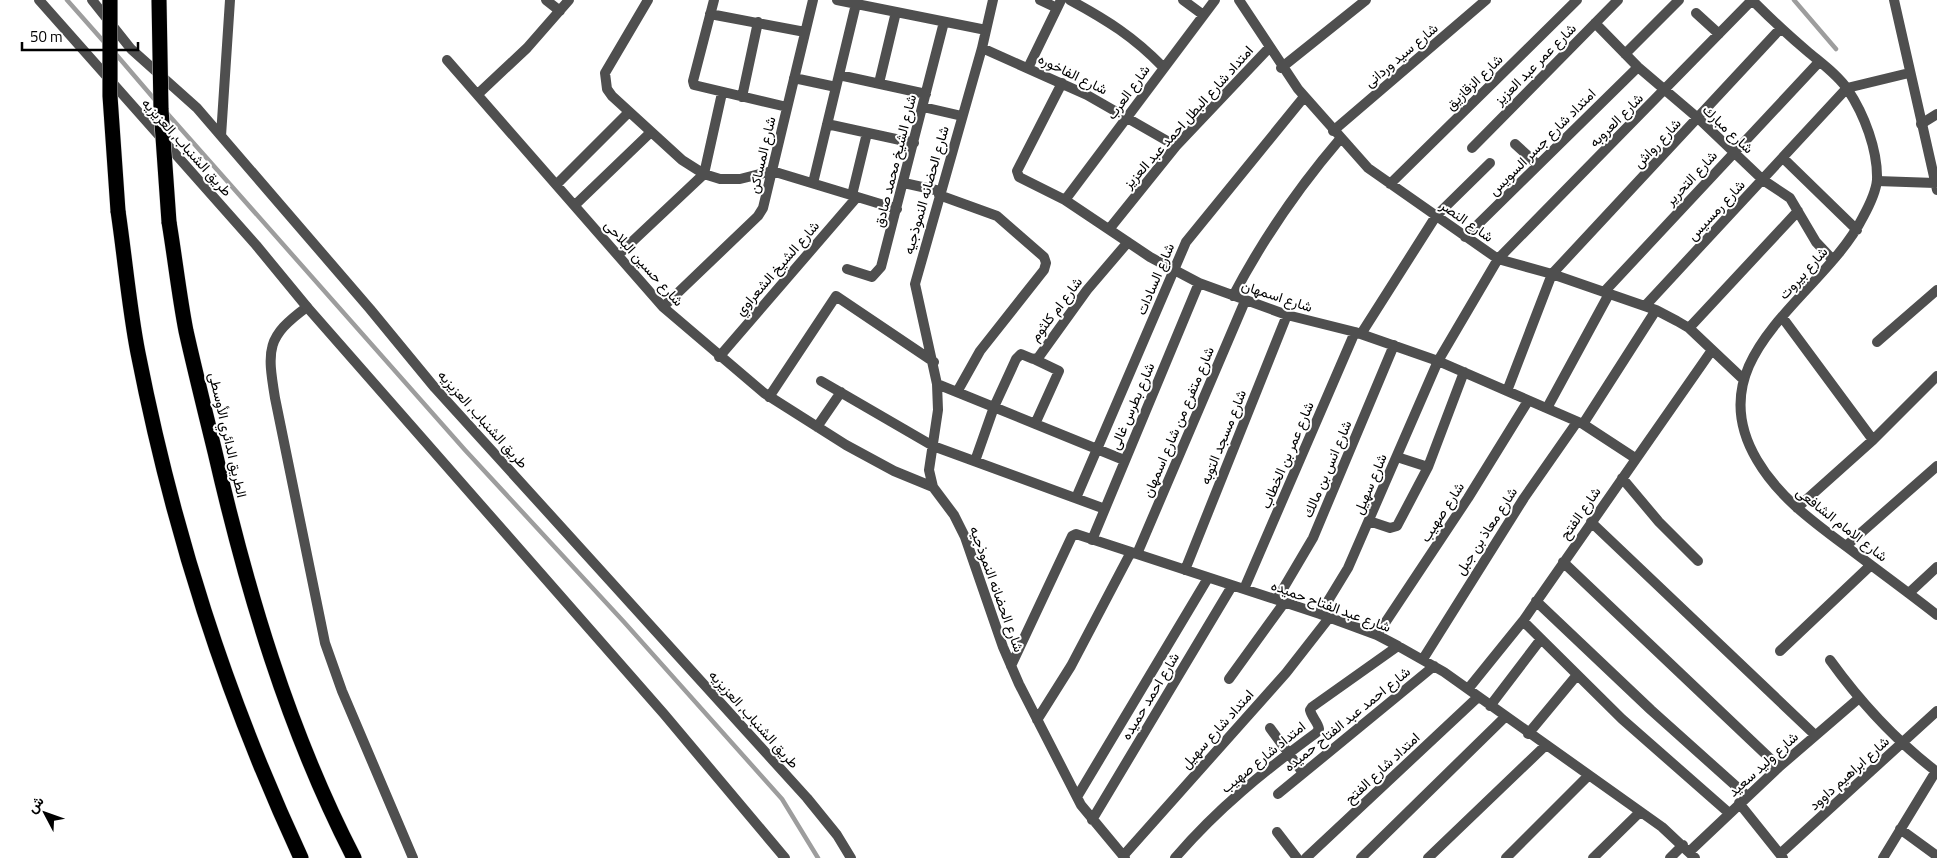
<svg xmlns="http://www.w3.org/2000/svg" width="1937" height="858" font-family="'Titillium Web',Vazirmatn,sans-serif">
	<rect width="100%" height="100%" fill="#fff"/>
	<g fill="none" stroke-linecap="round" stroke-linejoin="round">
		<!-- stream -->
		<path stroke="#9d9d9d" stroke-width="4.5" d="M 67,0 L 105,43
			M 1794,0 L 1836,49
			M 114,52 L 156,101
			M 166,112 L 465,450 L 624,622 L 782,799 L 818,858"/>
		<defs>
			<path id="motorway" d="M 118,211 C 125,258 129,307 138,353 C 173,531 225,694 301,858
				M 169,222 C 175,258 179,295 186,331 C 195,371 205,411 215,452 C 247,591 288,730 354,858"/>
		</defs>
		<!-- motorway casing -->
		<use href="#motorway" stroke="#dbdbdb" stroke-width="16"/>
		<!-- minor -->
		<path stroke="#4f4f4f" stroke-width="10" d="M 546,0 L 560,11
			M 648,0 L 605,73 L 607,89 L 612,96 L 682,160 L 704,174 L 720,179 L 740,179 L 772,171 L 897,209
			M 714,0 L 693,81 L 694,85 L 787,107
			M 837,0 L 986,30
			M 993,0 L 982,48 L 915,284 L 937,384 L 938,410 L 929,470 L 933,487 L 954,515 L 965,537 L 1003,647 L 1019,684 L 1081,805 L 1125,858
			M 1040,0 L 1057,8
			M 1070,0 C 1107,20 1134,37 1163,67
			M 1183,0 L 1202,14
			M 1239,0 L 1298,89 L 1368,168 L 1498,259 L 1552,274 L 1656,310 L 1677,321 L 1689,328 L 1743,379
			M 1752,0 C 1770,18 1788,35 1807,51 C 1821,63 1838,75 1848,90 C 1864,114 1878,150 1877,180 C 1876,192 1869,206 1863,217 C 1823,297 1695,355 1757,460 C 1779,498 1816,524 1851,550 C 1880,572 1909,593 1937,615
			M 1696,13 L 1719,34
			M 710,14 L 805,32
			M 1595,23 L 1638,67 L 1699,119 L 1763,180 L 1790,198 L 1816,242 L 1833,260
			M 982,48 L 1087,95 L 1176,146
			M 1625,54 L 1679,0
			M 447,60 L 663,307 L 764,393 L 846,445 L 894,471 L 933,487
			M 1028,68 L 1061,0
			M 1281,68 L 1366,0
			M 839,75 L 926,94
			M 794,78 L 836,87
			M 879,83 L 896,12
			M 1062,83 L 1017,171 L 1019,177 L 1065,200 L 1150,257 L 1199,283 L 1287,315 L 1355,332 L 1438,361 L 1583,424 L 1635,458
			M 478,94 L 527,48 L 569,0
			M 742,97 L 758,22
			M 923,107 L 962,116
			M 827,124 L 914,143
			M 1921,124 L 1937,114
			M 1333,131 L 1486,0
			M 1515,144 L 1538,165
			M 1472,148 L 1618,0
			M 1783,158 L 1857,230
			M 813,183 L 856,4
			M 904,183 L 940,191
			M 557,184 L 629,112
			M 1390,184 L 1577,0
			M 852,195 L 867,133
			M 939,195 L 997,216 L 1044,257 L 1046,263 L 1044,270 L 980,351 L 957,392
			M 1065,200 L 1215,0
			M 575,205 L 651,132
			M 1110,228 L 1176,146 L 1269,48
			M 1465,237 L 1638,67
			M 618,255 L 704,174 L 722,93
			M 847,269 L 872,277 L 881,267 L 944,22
			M 1604,292 L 1819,62
			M 1233,296 C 1263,239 1298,188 1340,139
			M 1645,306 L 1847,88
			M 307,307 C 266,337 267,349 275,398 L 325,643 L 342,691 L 413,858
			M 663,307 L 758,216 L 763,208 L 813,0
			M 1782,317 L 1873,440
			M 1689,328 L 1798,211
			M 1361,334 L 1436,216 L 1490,163
			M 1877,342 L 1937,290
			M 719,357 L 857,197
			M 821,381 L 933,446 L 1105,509
			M 937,384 L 1124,460
			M 1507,391 L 1552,274 L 1781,28
			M 769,397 L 836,296 L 934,362
			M 1547,408 L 1609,294
			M 1035,424 L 1059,371 L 1036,360
			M 1583,424 L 1656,310
			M 817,427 L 841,392
			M 1397,457 L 1428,467
			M 975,461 L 994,407 L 1016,359 L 1021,354 L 1033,359 L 1038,358 L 1087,290 L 1128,242
			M 1622,478 L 1659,522 L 1698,561
			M 1076,498 L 1186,242 L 1304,97
			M 1797,508 L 1873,440 L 1937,376
			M 1369,521 L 1390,528 L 1397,526 L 1428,467 L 1464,372
			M 1591,522 L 1815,735
			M 1092,540 L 1199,283
			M 1846,546 L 1937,466
			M 1137,554 L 1245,301
			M 1563,562 L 1779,767
			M 1185,570 L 1287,315
			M 1244,589 L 1355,332
			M 1909,593 L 1937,567
			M 1277,599 L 1313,538 L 1394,345
			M 1536,601 L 1651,710 L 1747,796
			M 1320,614 L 1348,568 L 1438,361 L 1498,259 L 1752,0
			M 1523,621 L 1622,719 L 1729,813
			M 1377,635 L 1468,498 L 1528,401
			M 1780,651 L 1871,565
			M 1423,659 L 1524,498 L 1577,422
			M 1830,660 C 1861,703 1895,740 1937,772
			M 1011,666 L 1072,536 L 1076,534 L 1320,614 L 1377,635 L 1398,646 L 1444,672 L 1662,827 L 1695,858
			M 1229,679 L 1284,603
			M 1468,689 L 1523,621 L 1712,350
			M 1490,706 L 1541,639
			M 1037,720 L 1071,666 L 1131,552
			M 1270,728 L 1303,773
			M 1528,734 L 1577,675
			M 1278,794 L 1434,666
			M 1077,797 L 1208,578
			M 1739,803 L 1783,858
			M 1092,820 L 1232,586
			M 1900,829 L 1937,856
			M 1277,832 L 1297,858
			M 1689,852 L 1779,767 L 1858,699
			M 1780,854 L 1937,711
			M 1123,856 L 1286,673 L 1329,618
			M 1175,858 C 1218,808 1263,772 1316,733 L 1319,729 C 1318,722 1312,718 1310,710 L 1312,707 L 1398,646
			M 1306,858 L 1478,697
			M 1361,858 L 1505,717
			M 1428,858 L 1545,746
			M 1506,858 L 1588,776
			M 1593,858 L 1640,812
			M 1670,858 L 1683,845
			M 1883,858 L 1936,771"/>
		<!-- tertiary -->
		<path stroke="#4f4f4f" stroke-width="10" d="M 39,0 L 256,245 L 307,307 L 664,714 L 785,858
			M 92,0 L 131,49 L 197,108 L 370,309 L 435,388 L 807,798 L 837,835 L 851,858
			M 1894,0 L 1937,190
			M 1847,88 L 1909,73
			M 221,136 L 230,0
			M 1877,181 L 1935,183"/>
		<!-- motorway -->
		<use href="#motorway" stroke="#000" stroke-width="15"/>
		<defs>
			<path id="motorway-bridge" d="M 110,0 L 110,96 L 118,211
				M 159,0 L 161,109 L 169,222"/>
		</defs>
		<!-- motorway-bridge casing -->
		<use href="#motorway-bridge" stroke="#dbdbdb" stroke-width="16" stroke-linecap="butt"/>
		<!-- motorway-bridge -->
		<use href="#motorway-bridge" stroke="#000" stroke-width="15"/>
	</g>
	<g text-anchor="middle" stroke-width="4" stroke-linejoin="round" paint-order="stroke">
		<!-- street labels -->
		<g font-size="14" fill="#000" stroke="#fff">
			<text transform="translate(1401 55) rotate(-40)" y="5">شارع سيد وردانى</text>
			<text transform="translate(1535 64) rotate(-45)" y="5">شارع عمر عبد العزيز</text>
			<text transform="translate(1073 74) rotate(26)" y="5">شارع الفاخوره</text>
			<text transform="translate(1474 82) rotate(-44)" y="5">شارع الزقازيق</text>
			<text transform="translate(1128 92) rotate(-54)" y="5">شارع العرب</text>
			<text transform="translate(1188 117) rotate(-48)" y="5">امتداد شارع البطل احمد عبد العزيز</text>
			<text transform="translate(1616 120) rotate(-45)" y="5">شارع العروبه</text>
			<text transform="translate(1728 129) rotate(43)" y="5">شارع مبارك</text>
			<text transform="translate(1542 142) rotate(-45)" y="5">امتداد شارع جسر السويس</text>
			<text transform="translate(1657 143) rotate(-47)" y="5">شارع رواش</text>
			<text transform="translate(187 147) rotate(48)" y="5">طريق الشنباب, العزيزيه</text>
			<text transform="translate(762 155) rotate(-77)" y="5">شارع المساكن</text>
			<text transform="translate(895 161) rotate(-76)" y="5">شارع الشيخ محمد صادق</text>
			<text transform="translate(1691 178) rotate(-47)" y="5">شارع التحرير</text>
			<text transform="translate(926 190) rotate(-74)" y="5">شارع الحضانه النموذجيه</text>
			<text transform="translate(1716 210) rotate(-47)" y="5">شارع رمسيس</text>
			<text transform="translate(1467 221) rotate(35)" y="5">شارع النصر</text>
			<text transform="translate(644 263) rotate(48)" y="5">شارع حسين البلاحى</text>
			<text transform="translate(777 268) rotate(-49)" y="5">شارع الشيخ الشعراوي</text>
			<text transform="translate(1803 273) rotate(-48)" y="5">شارع بيروت</text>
			<text transform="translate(1155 279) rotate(-67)" y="5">شارع السادات</text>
			<text transform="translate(1277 296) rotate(18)" y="5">شارع اسمهان</text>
			<text transform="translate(1056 309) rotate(-53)" y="5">شارع ام كلثوم</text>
			<text transform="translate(1132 406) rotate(-67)" y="5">شارع بطرس غالى</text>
			<text transform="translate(483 419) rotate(48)" y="5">طريق الشنباب, العزيزيه</text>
			<text transform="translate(1178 422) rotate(-67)" y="5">شارع متفرع من شارع اسمهان</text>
			<text transform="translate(228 435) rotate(77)" y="5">الطريق الدائري الأوسطى</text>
			<text transform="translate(1223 437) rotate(-68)" y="5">شارع مسجد التوبه</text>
			<text transform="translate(1287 455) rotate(-67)" y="5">شارع عمر بن الخطاب</text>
			<text transform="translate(1327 469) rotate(-67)" y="5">شارع انس بن مالك</text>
			<text transform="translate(1370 484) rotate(-67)" y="5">شارع سهيل</text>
			<text transform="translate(1442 512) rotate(-57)" y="5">شارع صهيب</text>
			<text transform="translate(1580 513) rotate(-55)" y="5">شارع الفتح</text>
			<text transform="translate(1842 524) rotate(38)" y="5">شارع الامام الشافعى</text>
			<text transform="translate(1486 531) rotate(-57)" y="5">شارع معاذ بن جبل</text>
			<text transform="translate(997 589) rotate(70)" y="5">شارع الحضانه النموذجيه</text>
			<text transform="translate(1331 606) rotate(20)" y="5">شارع عبد الفتاح حميده</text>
			<text transform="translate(1150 696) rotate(-59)" y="5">شارع احمد حميده</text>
			<text transform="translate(754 719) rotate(48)" y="5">طريق الشنباب, العزيزيه</text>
			<text transform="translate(1347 719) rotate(-39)" y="5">شارع احمد عبد الفتاح حميده</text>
			<text transform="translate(1217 729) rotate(-48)" y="5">امتداد شارع سهيل</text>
			<text transform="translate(1263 757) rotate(-39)" y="5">امتداد شارع صهيب</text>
			<text transform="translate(1763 764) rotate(-42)" y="5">شارع وليد سعيد</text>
			<text transform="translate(1382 768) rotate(-43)" y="5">امتداد شارع الفتح</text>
			<text transform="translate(1849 773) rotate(-42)" y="5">شارع ابراهيم داوود</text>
		</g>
	</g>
	<!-- north arrow -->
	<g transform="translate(45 813) rotate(311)" stroke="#ffffff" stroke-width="4" paint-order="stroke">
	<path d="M0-4L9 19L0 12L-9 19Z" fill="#000000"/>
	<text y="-8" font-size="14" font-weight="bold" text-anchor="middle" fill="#000000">ش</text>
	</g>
	<!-- scale -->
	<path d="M22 42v8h116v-8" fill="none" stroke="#000000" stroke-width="2.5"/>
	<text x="30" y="42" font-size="15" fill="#000000" stroke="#ffffff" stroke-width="4" paint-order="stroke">50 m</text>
</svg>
